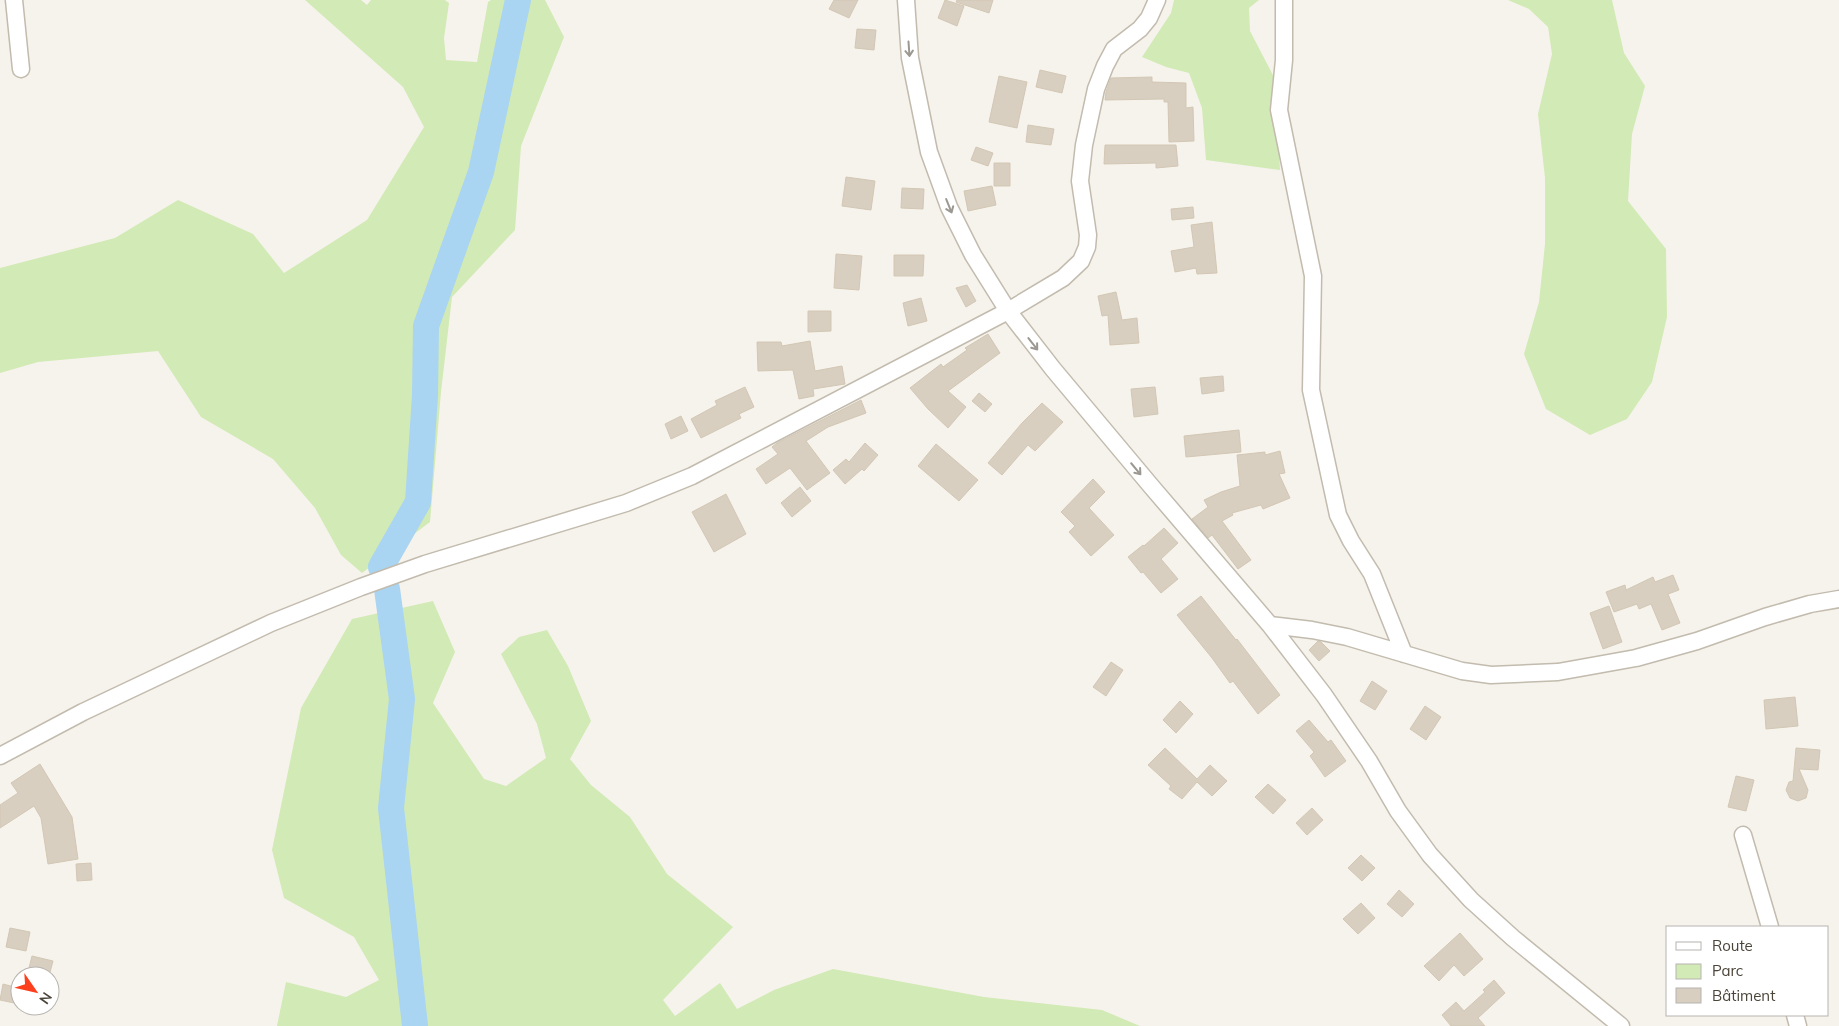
<svg xmlns="http://www.w3.org/2000/svg" width="1839" height="1026" font-family="Mulish,sans-serif">
	<rect width="100%" height="100%" fill="#f6f3ec"/>
	<!-- green -->
	<path fill="#d2eab5" d="M 305,0 L 361,0 L 367,5 L 371,0 L 445,0 L 449,3 L 444,38 L 446,60 L 477,62 L 488,2 L 491,0 L 545,0 L 564,37 L 521,146 L 515,230 L 452,297 L 441,392 L 430,522 L 362,573 L 341,555 L 315,508 L 273,459 L 201,417 L 158,351 L 38,362 L 0,373 L 0,268 L 115,238 L 178,200 L 253,234 L 284,273 L 367,220 L 424,127 L 403,87 Z
		M 1174,0 L 1259,0 L 1249,8 L 1250,31 L 1275,79 L 1280,170 L 1206,160 L 1202,108 L 1189,73 L 1166,67 L 1142,57 L 1171,13 Z
		M 1508,0 L 1612,0 L 1624,53 L 1645,86 L 1632,134 L 1628,201 L 1666,249 L 1667,317 L 1652,382 L 1627,419 L 1590,435 L 1546,409 L 1524,354 L 1539,302 L 1545,244 L 1545,178 L 1538,114 L 1552,54 L 1548,27 L 1529,9 Z
		M 433,601 L 455,652 L 433,703 L 484,779 L 506,786 L 546,758 L 537,724 L 501,654 L 519,637 L 547,630 L 568,666 L 591,721 L 570,759 L 591,785 L 630,817 L 667,874 L 733,927 L 663,1000 L 675,1016 L 720,983 L 737,1009 L 774,990 L 833,969 L 984,997 L 1102,1010 L 1140,1026 L 277,1026 L 286,982 L 346,997 L 379,980 L 354,937 L 284,898 L 272,850 L 301,708 L 352,619 Z"/>
	<g fill="none" stroke-linecap="round" stroke-linejoin="round">
		<!-- river -->
		<path stroke="#a9d4f2" stroke-width="26" d="M 381,567 L 418,502 L 425,395 L 426,326 L 481,172 L 518,0
			M 387,589 L 402,699 L 391,808 L 415,1026"/>
	</g>
	<!-- building -->
	<path fill="#d8cfc1" stroke="#d3c7b4" d="M 834,0 L 858,0 L 849,18 L 829,9 Z
		M 945,0 L 964,6 L 957,26 L 938,18 Z
		M 957,0 L 993,0 L 989,13 L 956,2 Z
		M 857,29 L 876,30 L 874,50 L 855,48 Z
		M 1040,70 L 1066,76 L 1062,93 L 1036,87 Z
		M 999,76 L 1027,82 L 1017,128 L 989,122 Z
		M 1152,77 L 1152,82 L 1186,83 L 1186,108 L 1193,107 L 1194,141 L 1169,142 L 1168,102 L 1164,102 L 1164,99 L 1105,100 L 1106,92 L 1111,78 Z
		M 1028,125 L 1054,129 L 1051,145 L 1026,142 Z
		M 1105,145 L 1176,145 L 1178,166 L 1156,168 L 1156,163 L 1104,164 Z
		M 976,147 L 993,153 L 988,166 L 971,160 Z
		M 994,163 L 1010,163 L 1010,186 L 994,186 Z
		M 846,177 L 875,181 L 871,210 L 842,206 Z
		M 992,186 L 996,205 L 968,211 L 964,191 Z
		M 902,188 L 924,189 L 923,209 L 901,208 Z
		M 1193,207 L 1194,218 L 1172,220 L 1171,209 Z
		M 1212,222 L 1217,273 L 1197,274 L 1196,268 L 1175,272 L 1171,251 L 1194,247 L 1191,225 Z
		M 836,254 L 862,256 L 859,290 L 834,288 Z
		M 894,255 L 924,255 L 923,276 L 894,276 Z
		M 967,285 L 976,301 L 966,307 L 956,288 Z
		M 1116,292 L 1122,320 L 1137,318 L 1139,343 L 1110,345 L 1108,315 L 1102,316 L 1098,296 Z
		M 921,298 L 927,321 L 908,326 L 903,303 Z
		M 808,311 L 831,311 L 831,331 L 808,332 Z
		M 988,334 L 1000,353 L 948,391 L 966,407 L 948,428 L 928,409 L 910,388 L 941,364 L 943,367 L 967,350 L 965,348 Z
		M 810,341 L 815,371 L 842,366 L 845,384 L 813,389 L 814,396 L 799,399 L 793,370 L 758,371 L 757,342 L 781,342 L 782,346 Z
		M 1223,376 L 1224,391 L 1202,394 L 1200,378 Z
		M 745,387 L 754,407 L 739,414 L 741,418 L 701,438 L 691,419 L 717,405 L 715,401 Z
		M 1155,387 L 1158,414 L 1134,417 L 1131,389 Z
		M 979,393 L 992,404 L 985,412 L 972,401 Z
		M 861,400 L 866,413 L 828,427 L 806,441 L 830,473 L 807,490 L 790,468 L 766,484 L 756,469 L 778,454 L 772,447 L 777,443 Z
		M 1042,403 L 1063,422 L 1035,451 L 1028,445 L 1002,475 L 988,463 L 1022,423 Z
		M 681,416 L 688,431 L 671,439 L 665,424 Z
		M 1239,430 L 1241,452 L 1186,457 L 1184,436 Z
		M 865,443 L 878,455 L 864,471 L 862,469 L 845,484 L 833,470 L 846,459 L 849,462 Z
		M 936,444 L 978,480 L 959,501 L 918,466 Z
		M 1280,451 L 1285,473 L 1279,474 L 1290,498 L 1263,509 L 1261,505 L 1232,513 L 1233,515 L 1222,521 L 1251,560 L 1238,569 L 1212,535 L 1208,538 L 1192,519 L 1208,507 L 1204,500 L 1221,492 L 1240,486 L 1237,455 L 1265,452 L 1265,455 Z
		M 1093,479 L 1105,492 L 1089,508 L 1114,535 L 1091,556 L 1069,532 L 1075,526 L 1061,512 Z
		M 800,487 L 811,501 L 792,517 L 781,503 Z
		M 726,494 L 746,534 L 714,552 L 692,512 Z
		M 1164,528 L 1178,543 L 1161,559 L 1178,579 L 1161,593 L 1143,572 L 1141,573 L 1128,557 L 1143,545 L 1144,546 Z
		M 1673,575 L 1679,590 L 1668,594 L 1680,623 L 1662,630 L 1651,604 L 1639,609 L 1637,604 L 1614,612 L 1606,592 L 1625,585 L 1626,590 L 1653,577 L 1655,582 Z
		M 1201,596 L 1236,640 L 1237,639 L 1280,695 L 1258,714 L 1233,681 L 1230,683 L 1212,658 L 1177,615 Z
		M 1609,606 L 1622,642 L 1603,649 L 1590,613 Z
		M 1318,641 L 1321,642 L 1330,651 L 1319,661 L 1309,650 Z
		M 1111,662 L 1123,670 L 1106,696 L 1093,687 Z
		M 1372,681 L 1387,691 L 1375,710 L 1360,701 Z
		M 1795,697 L 1798,726 L 1766,729 L 1764,700 Z
		M 1180,701 L 1193,714 L 1176,733 L 1163,720 Z
		M 1425,706 L 1441,717 L 1426,740 L 1410,729 Z
		M 1309,720 L 1328,742 L 1331,740 L 1346,761 L 1325,777 L 1310,756 L 1314,752 L 1296,731 Z
		M 1165,748 L 1197,779 L 1210,765 L 1227,781 L 1212,796 L 1197,782 L 1182,799 L 1169,789 L 1171,786 L 1148,765 Z
		M 1796,748 L 1820,750 L 1818,770 L 1799,769 L 1808,790 L 1806,798 L 1798,801 L 1790,798 L 1786,790 L 1789,782 L 1793,781 Z
		M 40,764 L 72,817 L 78,859 L 48,864 L 41,818 L 34,806 L 0,828 L 0,805 L 18,793 L 11,783 Z
		M 1736,776 L 1754,780 L 1746,811 L 1728,807 Z
		M 1268,784 L 1286,800 L 1273,814 L 1255,797 Z
		M 1312,808 L 1323,820 L 1307,835 L 1296,823 Z
		M 1361,855 L 1375,868 L 1362,881 L 1348,868 Z
		M 91,863 L 92,880 L 77,881 L 76,864 Z
		M 1399,890 L 1414,904 L 1402,917 L 1387,904 Z
		M 1361,903 L 1375,918 L 1358,934 L 1343,919 Z
		M 10,928 L 30,932 L 26,951 L 6,947 Z
		M 1460,933 L 1483,959 L 1464,976 L 1454,965 L 1439,981 L 1424,966 Z
		M 32,956 L 53,961 L 49,976 L 27,976 Z
		M 1494,980 L 1505,993 L 1478,1018 L 1485,1026 L 1451,1026 L 1442,1015 L 1456,1002 L 1464,1011 L 1485,992 L 1483,990 Z
		M 3,984 L 18,988 L 14,1003 L 0,1000 Z"/>
	<g fill="none" stroke-linecap="round" stroke-linejoin="round">
		<defs>
			<path id="street" d="M 14,0 L 21,69
				M 906,0 L 910,58 L 929,152 L 949,207 L 973,255 L 1008,311 L 1053,369 L 1151,486 L 1270,625 L 1324,695 L 1369,761 L 1398,811 L 1430,855 L 1471,900 L 1513,938 L 1621,1026
				M 1284,0 L 1284,60 L 1279,110 L 1313,276 L 1311,390 L 1338,515 L 1351,541 L 1372,574 L 1404,654
				M 1270,625 L 1312,630 L 1347,637 L 1462,671 L 1491,675 L 1558,672 L 1636,658 L 1697,641 L 1765,617 L 1810,604 L 1839,599
				M 0,756 L 83,712 L 159,676 L 271,623 L 361,587 L 425,564 L 626,503 L 692,476 L 1008,311 L 1063,278 L 1081,261 L 1087,247 L 1088,235 L 1080,181 L 1084,145 L 1096,89 L 1105,66 L 1114,49 L 1140,29 L 1149,18 L 1157,0
				M 1743,835 L 1770,927
				M 1795,1015 L 1798,1026"/>
		</defs>
		<!-- street casing -->
		<use href="#street" stroke="#c2bbae" stroke-width="19"/>
		<!-- street -->
		<use href="#street" stroke="#fff" stroke-width="16"/>
	</g>
	<!-- one-way arrows -->
	<defs><path id="oneway-shaft" d="M-6 0H5M1.5-3L5.5 0L1.5 3" fill="none" stroke-width="1.6" stroke-linecap="round" stroke-linejoin="round" transform="scale(1.25)"/></defs>
	<g stroke="#9c9892">
		<use href="#oneway-shaft" transform="translate(909 49) rotate(86)"/>
		<use href="#oneway-shaft" transform="translate(949 206) rotate(68)"/>
		<use href="#oneway-shaft" transform="translate(1033 344) rotate(52)"/>
		<use href="#oneway-shaft" transform="translate(1136 469) rotate(50)"/>
	</g>
	<!-- legend -->
	<rect x="1666" y="926" width="162" height="90" fill="#ffffff" stroke="#b7b4b0"/>
	<rect x="1676" y="942" width="25" height="8" fill="#ffffff" stroke="#b7b4b0"/>
	<text x="1712" y="951" font-size="15" fill="#4b4439">Route</text>
	<rect x="1676" y="964" width="25" height="15" fill="#d2eab5" stroke="#b7b4b0"/>
	<text x="1712" y="976" font-size="15" fill="#4b4439">Parc</text>
	<rect x="1676" y="988" width="25" height="15" fill="#d8cfc1" stroke="#b7b4b0"/>
	<text x="1712" y="1001" font-size="15" fill="#4b4439">Bâtiment</text>
	<!-- north arrow -->
	<g transform="translate(35 991) rotate(124)"><circle r="24" fill="#ffffff" stroke="#b7b4b0"/>
	<path d="M0-4L9 19L0 12L-9 19Z" fill="#fc3f1d"/>
	<text y="-8" font-size="14" font-weight="bold" text-anchor="middle" fill="#4b4439">N</text>
	</g>
</svg>
